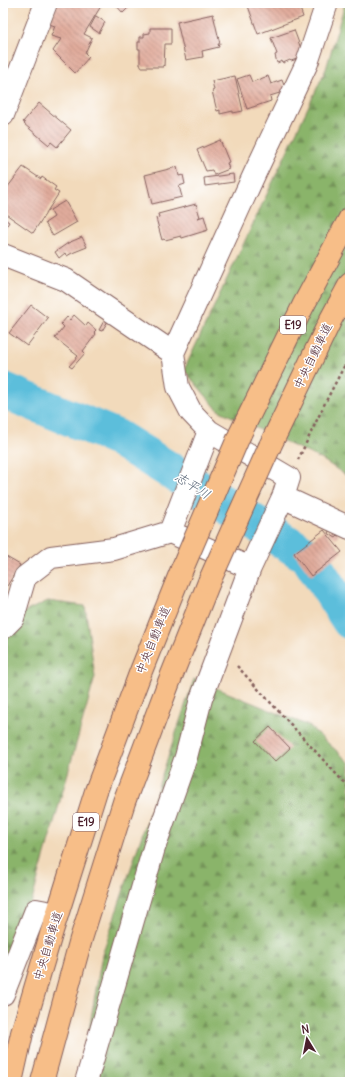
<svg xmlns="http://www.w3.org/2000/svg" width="353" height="1085" font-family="Delius,'Klee One',sans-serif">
	<defs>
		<pattern id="forest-firs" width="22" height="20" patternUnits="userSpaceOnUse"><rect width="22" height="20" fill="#8ab46b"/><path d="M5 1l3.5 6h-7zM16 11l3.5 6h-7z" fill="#739258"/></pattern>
		<pattern id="building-back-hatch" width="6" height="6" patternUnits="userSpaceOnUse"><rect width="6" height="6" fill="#e1ac9c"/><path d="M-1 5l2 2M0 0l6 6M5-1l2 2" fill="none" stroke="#b88b7f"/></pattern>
	</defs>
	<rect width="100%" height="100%" fill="#fff"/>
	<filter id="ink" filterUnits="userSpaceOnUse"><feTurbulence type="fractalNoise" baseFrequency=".025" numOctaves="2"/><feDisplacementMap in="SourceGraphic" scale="8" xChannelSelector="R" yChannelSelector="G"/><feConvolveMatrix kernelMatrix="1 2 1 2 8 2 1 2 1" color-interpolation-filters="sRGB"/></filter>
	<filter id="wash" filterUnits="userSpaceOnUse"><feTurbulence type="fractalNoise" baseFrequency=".012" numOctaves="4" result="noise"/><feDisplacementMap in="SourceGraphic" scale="16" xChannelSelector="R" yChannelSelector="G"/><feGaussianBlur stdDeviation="0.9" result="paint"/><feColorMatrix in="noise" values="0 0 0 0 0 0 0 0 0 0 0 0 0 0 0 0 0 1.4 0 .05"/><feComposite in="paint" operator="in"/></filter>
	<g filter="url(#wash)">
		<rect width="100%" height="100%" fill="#f2dabb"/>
		<!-- forest -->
		<path fill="url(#forest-firs)" stroke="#6a6a4b" d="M 345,3 L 350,3 L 350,478 L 323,460 L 218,410 L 184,370 L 326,69 Z
			M 48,601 L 85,606 L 95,677 L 3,1003 L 3,622 Z
			M 194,679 L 309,726 L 350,763 L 350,1082 L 80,1082 L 102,955 Z"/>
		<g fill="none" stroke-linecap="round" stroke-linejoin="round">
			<!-- river -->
			<path stroke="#5cbedb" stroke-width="37" d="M 3,390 L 116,437 L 308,556 L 350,621"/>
		</g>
		<g id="blocks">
			<!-- building -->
			<path fill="url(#building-back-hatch)" d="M 58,3 L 75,3 L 82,5 L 83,3 L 96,3 L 101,6 L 84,34 L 92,38 L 85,53 L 89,57 L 75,73 L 53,51 L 61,39 L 51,36 L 55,26 L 49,24 Z
				M 114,3 L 133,3 L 123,13 Z
				M 255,3 L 298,3 L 303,17 L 258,34 L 248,6 Z
				M 213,14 L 220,44 L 218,44 L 219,47 L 202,51 L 203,57 L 186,60 L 177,22 Z
				M 96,16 L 105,22 L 99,33 L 90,27 Z
				M 150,28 L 171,28 L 171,44 L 165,44 L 164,66 L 163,65 L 163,67 L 141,67 L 141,65 L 140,65 L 140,49 L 138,49 L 138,42 L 140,42 L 140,37 L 144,37 L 144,34 L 150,33 Z
				M 294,30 L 303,54 L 300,58 L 291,61 L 290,60 L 283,63 L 282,61 L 277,63 L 275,55 L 277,54 L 271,38 Z
				M 249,75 L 252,82 L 268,76 L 271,84 L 282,80 L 286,91 L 270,96 L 271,101 L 247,109 L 237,79 Z
				M 235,76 L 243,111 L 233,113 L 233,111 L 220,114 L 220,110 L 217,111 L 212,91 L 214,90 L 212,81 Z
				M 39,103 L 71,130 L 57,147 L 51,142 L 49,145 L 24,124 L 25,123 L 23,122 Z
				M 220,140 L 229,162 L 227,163 L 229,169 L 214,175 L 212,170 L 206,171 L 197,150 Z
				M 23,167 L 41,179 L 42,177 L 56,187 L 54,190 L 59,193 L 33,233 L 3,212 L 3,203 L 6,199 L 3,197 L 5,193 L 4,192 Z
				M 177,167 L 179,176 L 183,175 L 185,184 L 179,186 L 182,197 L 152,204 L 145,175 Z
				M 233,174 L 234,182 L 205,186 L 204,178 Z
				M 65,201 L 77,222 L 53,236 L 45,223 L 54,217 L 50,210 Z
				M 196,204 L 200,217 L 198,218 L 204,216 L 208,230 L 182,238 L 181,236 L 165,240 L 164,239 L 162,240 L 156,218 L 159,217 L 158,214 Z
				M 3,218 L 9,222 L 3,232 Z
				M 82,237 L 87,247 L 72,253 L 67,256 L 65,253 L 59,258 L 55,252 L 68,243 Z
				M 31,305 L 48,318 L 27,346 L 9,333 Z
				M 74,315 L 86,326 L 88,323 L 96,330 L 94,332 L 96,334 L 83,351 L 85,353 L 72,368 L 69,366 L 78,356 L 55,338 L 64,327 L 61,324 L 67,317 L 70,320 Z
				M 105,319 L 108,321 L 102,331 L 99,330 Z
				M 331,528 L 339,533 L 336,538 L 328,533 Z
				M 324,530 L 342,552 L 311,576 L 294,553 Z
				M 3,555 L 20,565 L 7,586 L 3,584 Z
				M 270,727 L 290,748 L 275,762 L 255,741 Z"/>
		</g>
	</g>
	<g filter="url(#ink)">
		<use href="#blocks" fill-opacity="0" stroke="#85605d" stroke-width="1"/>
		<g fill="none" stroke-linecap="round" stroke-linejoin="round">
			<defs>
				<path id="minor" d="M 3,115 L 46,3
					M 3,255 L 66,280 L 173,353
					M 283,497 L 350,528
					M 170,532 L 209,431
					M 3,628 L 13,618 L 25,577 L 51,557 L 114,549 L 170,532 L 250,568
					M 3,994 L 36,910 L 57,914
					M 86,1082 L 154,848 L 186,757 L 201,699 L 250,568 L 283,497 L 289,478 L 209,431 L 191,412 L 178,387 L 173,353 L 254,175 L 307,63 L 327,3"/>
				<path id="highway" d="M 240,434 L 303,306 L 350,218
					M 270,446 L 331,319 L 350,284
					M 11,1082 L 22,1033 L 52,931 L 96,791 L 141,671 L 182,569
					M 42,1082 L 81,939 L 124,802 L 169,682 L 209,582"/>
			</defs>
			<!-- minor casing -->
			<use href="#minor" stroke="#85605d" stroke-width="24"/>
			<!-- highway casing -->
			<use href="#highway" stroke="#85605d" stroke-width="24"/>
			<!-- path -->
			<path stroke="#85605d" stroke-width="2.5" stroke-dasharray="3 3" stroke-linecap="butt" d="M 298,460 L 326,401 L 350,355
				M 237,666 L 350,789"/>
			<!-- minor -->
			<use href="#minor" stroke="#fff" stroke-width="22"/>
			<!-- highway -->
			<use href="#highway" stroke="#f7be88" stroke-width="22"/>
			<defs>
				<path id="highway-bridge" d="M 182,569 L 240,434
					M 209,582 L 270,446"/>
			</defs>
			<!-- highway-bridge casing -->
			<use href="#highway-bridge" stroke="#85605d" stroke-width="24" stroke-linecap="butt"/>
			<!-- highway-bridge -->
			<use href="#highway-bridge" stroke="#f7be88" stroke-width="22"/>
		</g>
	</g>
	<g text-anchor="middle" stroke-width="3" stroke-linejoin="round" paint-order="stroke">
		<!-- shield labels -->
		<g fill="#fff" stroke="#80626b" stroke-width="1">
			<rect x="280" y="316" width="26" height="18" rx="3"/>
			<rect x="73" y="813" width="26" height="18" rx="3"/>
		</g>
		<g font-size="11" font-weight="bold" fill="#4a1f2b">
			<text x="293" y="329">E19</text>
			<text x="86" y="826">E19</text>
		</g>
		<!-- street labels -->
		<g font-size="12" fill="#4a1f2b" stroke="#fff">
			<text transform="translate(313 356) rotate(-64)" y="4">中央自動車道</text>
			<text transform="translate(153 640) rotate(-68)" y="4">中央自動車道</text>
			<text transform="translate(48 946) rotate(-73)" y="4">中央自動車道</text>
		</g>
		<!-- water labels -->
		<g font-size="13" font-style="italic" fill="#515f71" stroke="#fff">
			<text transform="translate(193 485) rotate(32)" y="5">志平川</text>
		</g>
	</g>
	<!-- margin -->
	<rect width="353" height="1085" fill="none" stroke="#fff" stroke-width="16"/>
	<!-- north arrow -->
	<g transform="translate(307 1039) rotate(350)" stroke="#ffffff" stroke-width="3" paint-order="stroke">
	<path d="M0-3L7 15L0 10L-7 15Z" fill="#4a1f2b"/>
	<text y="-6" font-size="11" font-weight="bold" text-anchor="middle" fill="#4a1f2b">N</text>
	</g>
</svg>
